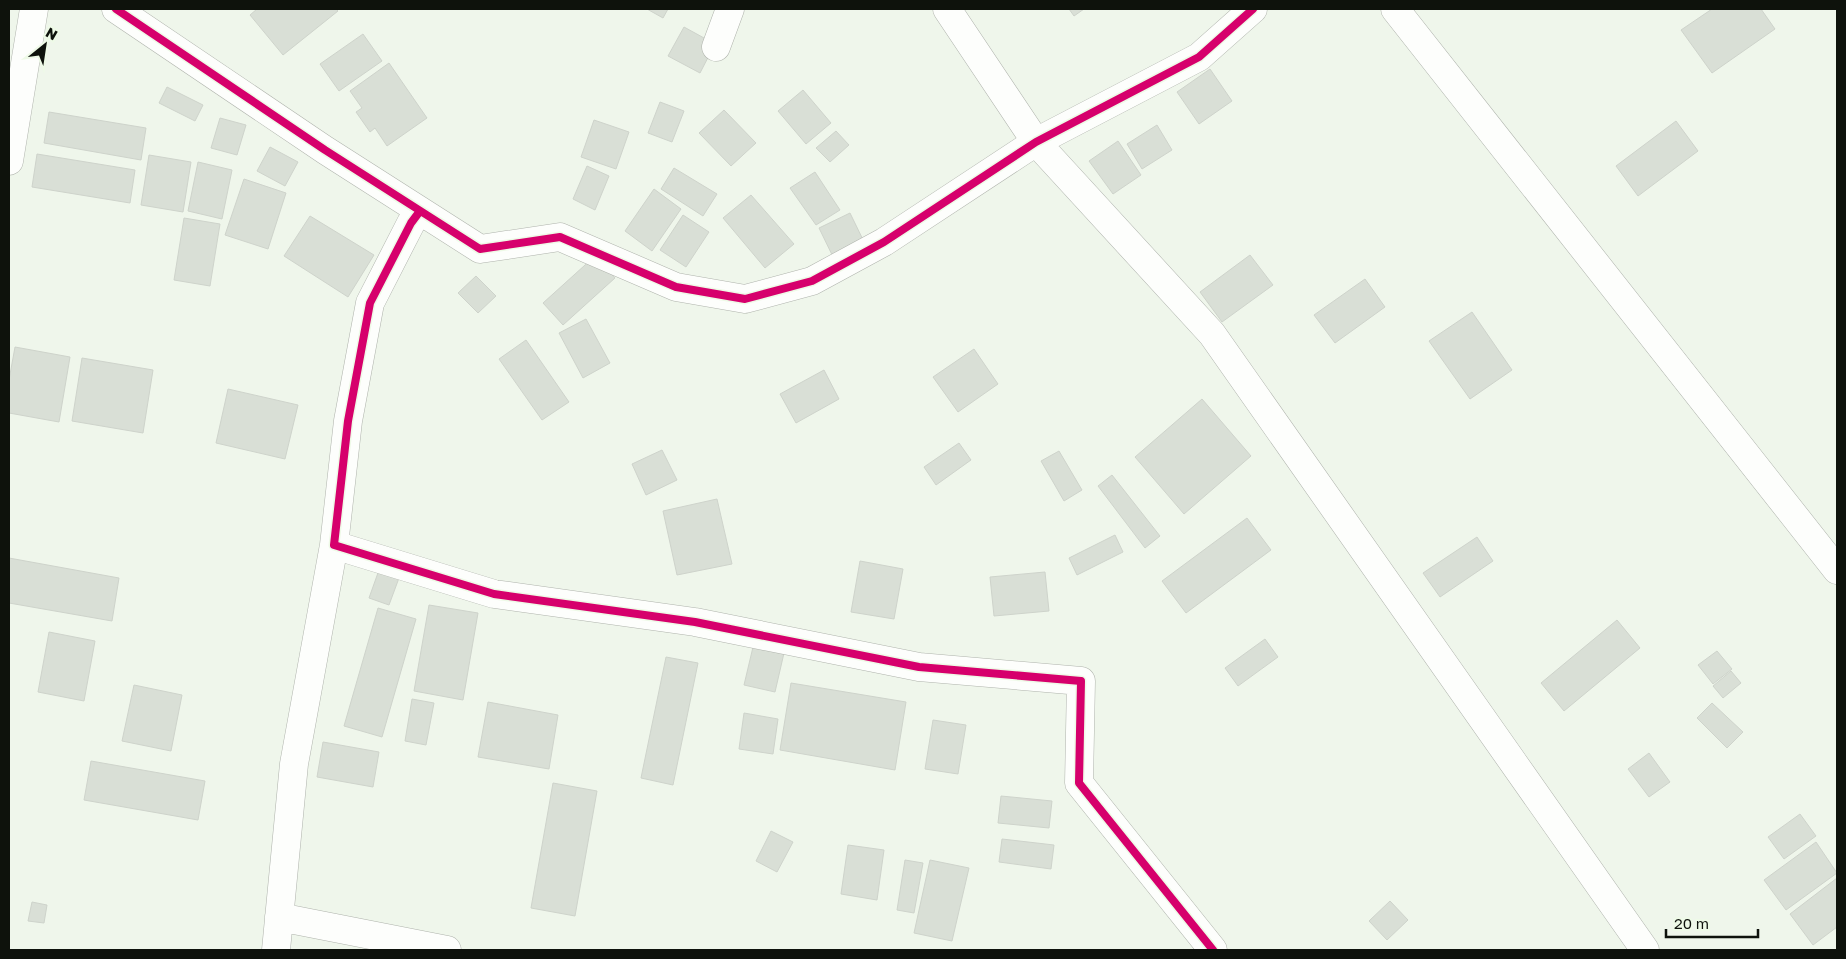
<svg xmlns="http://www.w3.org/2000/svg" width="1846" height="959" font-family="'Golos Text',sans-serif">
	<rect width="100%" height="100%" fill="#eff6eb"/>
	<!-- building -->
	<path fill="#d9dfd6" stroke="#ced3cb" d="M 257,9 L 336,9 L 338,11 L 283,55 L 250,15 Z
		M 647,9 L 668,9 L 663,18 Z
		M 1069,9 L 1084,9 L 1074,16 Z
		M 1712,9 L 1761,9 L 1775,29 L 1712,73 L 1681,30 Z
		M 684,27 L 715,44 L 700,73 L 668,56 Z
		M 363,34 L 382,61 L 339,91 L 320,64 Z
		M 389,63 L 427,118 L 387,146 L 375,128 L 370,132 L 356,112 L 362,108 L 350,91 Z
		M 1210,69 L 1232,101 L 1199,124 L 1177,92 Z
		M 167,87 L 203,105 L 195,121 L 159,103 Z
		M 803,90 L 831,123 L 806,144 L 778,111 Z
		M 660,102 L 684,111 L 672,142 L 648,133 Z
		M 724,110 L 756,143 L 731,166 L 699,133 Z
		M 49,112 L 146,128 L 141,160 L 44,143 Z
		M 220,118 L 246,125 L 237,155 L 211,148 Z
		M 594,120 L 629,132 L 616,169 L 581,157 Z
		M 1676,121 L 1698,151 L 1638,196 L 1616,166 Z
		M 1157,125 L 1172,150 L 1142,169 L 1127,144 Z
		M 836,131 L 849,145 L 830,162 L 816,148 Z
		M 1118,141 L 1141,175 L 1113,194 L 1089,161 Z
		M 270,147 L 298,162 L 285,186 L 257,171 Z
		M 37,154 L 135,170 L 130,203 L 32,187 Z
		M 149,155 L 191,162 L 183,212 L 141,205 Z
		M 198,162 L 232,170 L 222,219 L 188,211 Z
		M 587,166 L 609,176 L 595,210 L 573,199 Z
		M 674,168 L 717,194 L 703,216 L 661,189 Z
		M 815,172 L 840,210 L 816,225 L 790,188 Z
		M 244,179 L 286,193 L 268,249 L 225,235 Z
		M 654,189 L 681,209 L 652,251 L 625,231 Z
		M 751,195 L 794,244 L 765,268 L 723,218 Z
		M 850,213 L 868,250 L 837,265 L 819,228 Z
		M 683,215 L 709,232 L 686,267 L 660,250 Z
		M 310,216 L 374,255 L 348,297 L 284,256 Z
		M 184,218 L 220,224 L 210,286 L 174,280 Z
		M 1250,255 L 1273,285 L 1222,322 L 1200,292 Z
		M 595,256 L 615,278 L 563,325 L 543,303 Z
		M 476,276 L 496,296 L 478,313 L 458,293 Z
		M 1365,279 L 1385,307 L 1335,343 L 1314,315 Z
		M 1472,312 L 1512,370 L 1470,399 L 1429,341 Z
		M 586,319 L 610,363 L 583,378 L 559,333 Z
		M 526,340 L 569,402 L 542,420 L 499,359 Z
		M 15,347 L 70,357 L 59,422 L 9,413 L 9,380 Z
		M 974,349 L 998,384 L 958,412 L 933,377 Z
		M 82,358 L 153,370 L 143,433 L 72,421 Z
		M 824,370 L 839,399 L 796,423 L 780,394 Z
		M 228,389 L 298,405 L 285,459 L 216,443 Z
		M 1202,399 L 1251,456 L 1184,514 L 1135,457 Z
		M 959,443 L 971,460 L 936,485 L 924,467 Z
		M 662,450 L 677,480 L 646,495 L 632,464 Z
		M 1059,451 L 1082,490 L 1064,501 L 1041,461 Z
		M 1112,475 L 1160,536 L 1145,548 L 1098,486 Z
		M 717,499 L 732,564 L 677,575 L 663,511 Z
		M 1247,518 L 1271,550 L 1186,613 L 1162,581 Z
		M 1115,535 L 1123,552 L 1077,575 L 1069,558 Z
		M 1477,537 L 1493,561 L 1440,597 L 1423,573 Z
		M 9,558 L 119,578 L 112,621 L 9,603 Z
		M 860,561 L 903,569 L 894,619 L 851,612 Z
		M 379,570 L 399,578 L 389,605 L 369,598 Z
		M 1045,572 L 1049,611 L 994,616 L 990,577 Z
		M 429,605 L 478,613 L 463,700 L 414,691 Z
		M 378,608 L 416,619 L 382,737 L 344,726 Z
		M 1617,620 L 1640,648 L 1564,711 L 1541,683 Z
		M 49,632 L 95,641 L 84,701 L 38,692 Z
		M 1265,639 L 1278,657 L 1238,686 L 1225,668 Z
		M 753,647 L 784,653 L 775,692 L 744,685 Z
		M 1717,651 L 1732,669 L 1713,684 L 1698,665 Z
		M 666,657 L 698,663 L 673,785 L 641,778 Z
		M 1731,671 L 1741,683 L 1723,698 L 1713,686 Z
		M 791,683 L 906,702 L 895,770 L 780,750 Z
		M 134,685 L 182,695 L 171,751 L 122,741 Z
		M 412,699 L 434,703 L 426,745 L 405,741 Z
		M 488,702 L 558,715 L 549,769 L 478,757 Z
		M 1712,703 L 1743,732 L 1727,748 L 1697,718 Z
		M 744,713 L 778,719 L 773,754 L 739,749 Z
		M 933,720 L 966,725 L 958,774 L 925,769 Z
		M 323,742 L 379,752 L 373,787 L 317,777 Z
		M 1649,753 L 1670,782 L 1649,797 L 1628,769 Z
		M 91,761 L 205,781 L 198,820 L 84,800 Z
		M 553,783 L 597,791 L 575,916 L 531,908 Z
		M 1001,796 L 1052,801 L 1049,828 L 998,823 Z
		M 1800,814 L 1816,836 L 1784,859 L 1768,837 Z
		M 771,831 L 793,842 L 777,872 L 756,861 Z
		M 1002,839 L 1054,845 L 1051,869 L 999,862 Z
		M 1816,842 L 1837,873 L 1786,910 L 1764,880 Z
		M 848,845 L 884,850 L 877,900 L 841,894 Z
		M 905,860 L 923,863 L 914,913 L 897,910 Z
		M 930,860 L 969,868 L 952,941 L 914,933 Z
		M 1837,878 L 1837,927 L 1813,945 L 1790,914 Z
		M 1390,901 L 1408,920 L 1387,940 L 1369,921 Z
		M 32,902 L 47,905 L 44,923 L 28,921 Z"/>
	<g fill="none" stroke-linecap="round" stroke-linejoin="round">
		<defs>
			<path id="minor" d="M 116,9 L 325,150 L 480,249 L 560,237 L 676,287 L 745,299 L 812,281 L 884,242 L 1036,142 L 1199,57 L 1253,9
				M 947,9 L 1036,142 L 1212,334 L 1645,950
				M 1395,9 L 1837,570
				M 716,47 L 730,9
				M 9,161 L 34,9
				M 420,211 L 411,223 L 370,303 L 348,421 L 334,545 L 494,594 L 695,622 L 919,667 L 1081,681 L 1079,783 L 1213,950
				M 279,917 L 447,950
				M 276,950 L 294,764 L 334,545"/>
		</defs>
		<!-- minor casing -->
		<use href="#minor" stroke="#afb3ac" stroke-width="29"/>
		<!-- minor -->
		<use href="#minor" stroke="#fdfefc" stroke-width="28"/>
		<defs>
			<path id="cycleway" d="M 116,9 L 325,150 L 480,249 L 560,237 L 676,287 L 745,299 L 812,281 L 884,242 L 1036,142 L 1199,57 L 1253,9
				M 420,211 L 411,223 L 370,303 L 348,421 L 334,545 L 494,594 L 695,622 L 919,667 L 1081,681 L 1079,783 L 1213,950"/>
		</defs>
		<!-- cycleway casing -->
		<use href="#cycleway" stroke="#eefae7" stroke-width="11"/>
		<!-- cycleway -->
		<use href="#cycleway" stroke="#d6006c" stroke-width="8"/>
	</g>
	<!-- border -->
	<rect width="1846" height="959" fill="none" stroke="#0e120c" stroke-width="20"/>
	<!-- north arrow -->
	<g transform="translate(45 45) rotate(30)" stroke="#eefae7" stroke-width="4" paint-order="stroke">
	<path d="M0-4L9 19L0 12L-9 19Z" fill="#0e120c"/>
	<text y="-8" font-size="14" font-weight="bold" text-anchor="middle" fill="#0e120c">N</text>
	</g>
	<!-- scale -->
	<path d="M1666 929v8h92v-8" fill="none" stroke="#0e120c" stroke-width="2.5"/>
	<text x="1674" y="929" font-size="15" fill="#0e120c" stroke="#eefae7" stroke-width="4" paint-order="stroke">20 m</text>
</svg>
